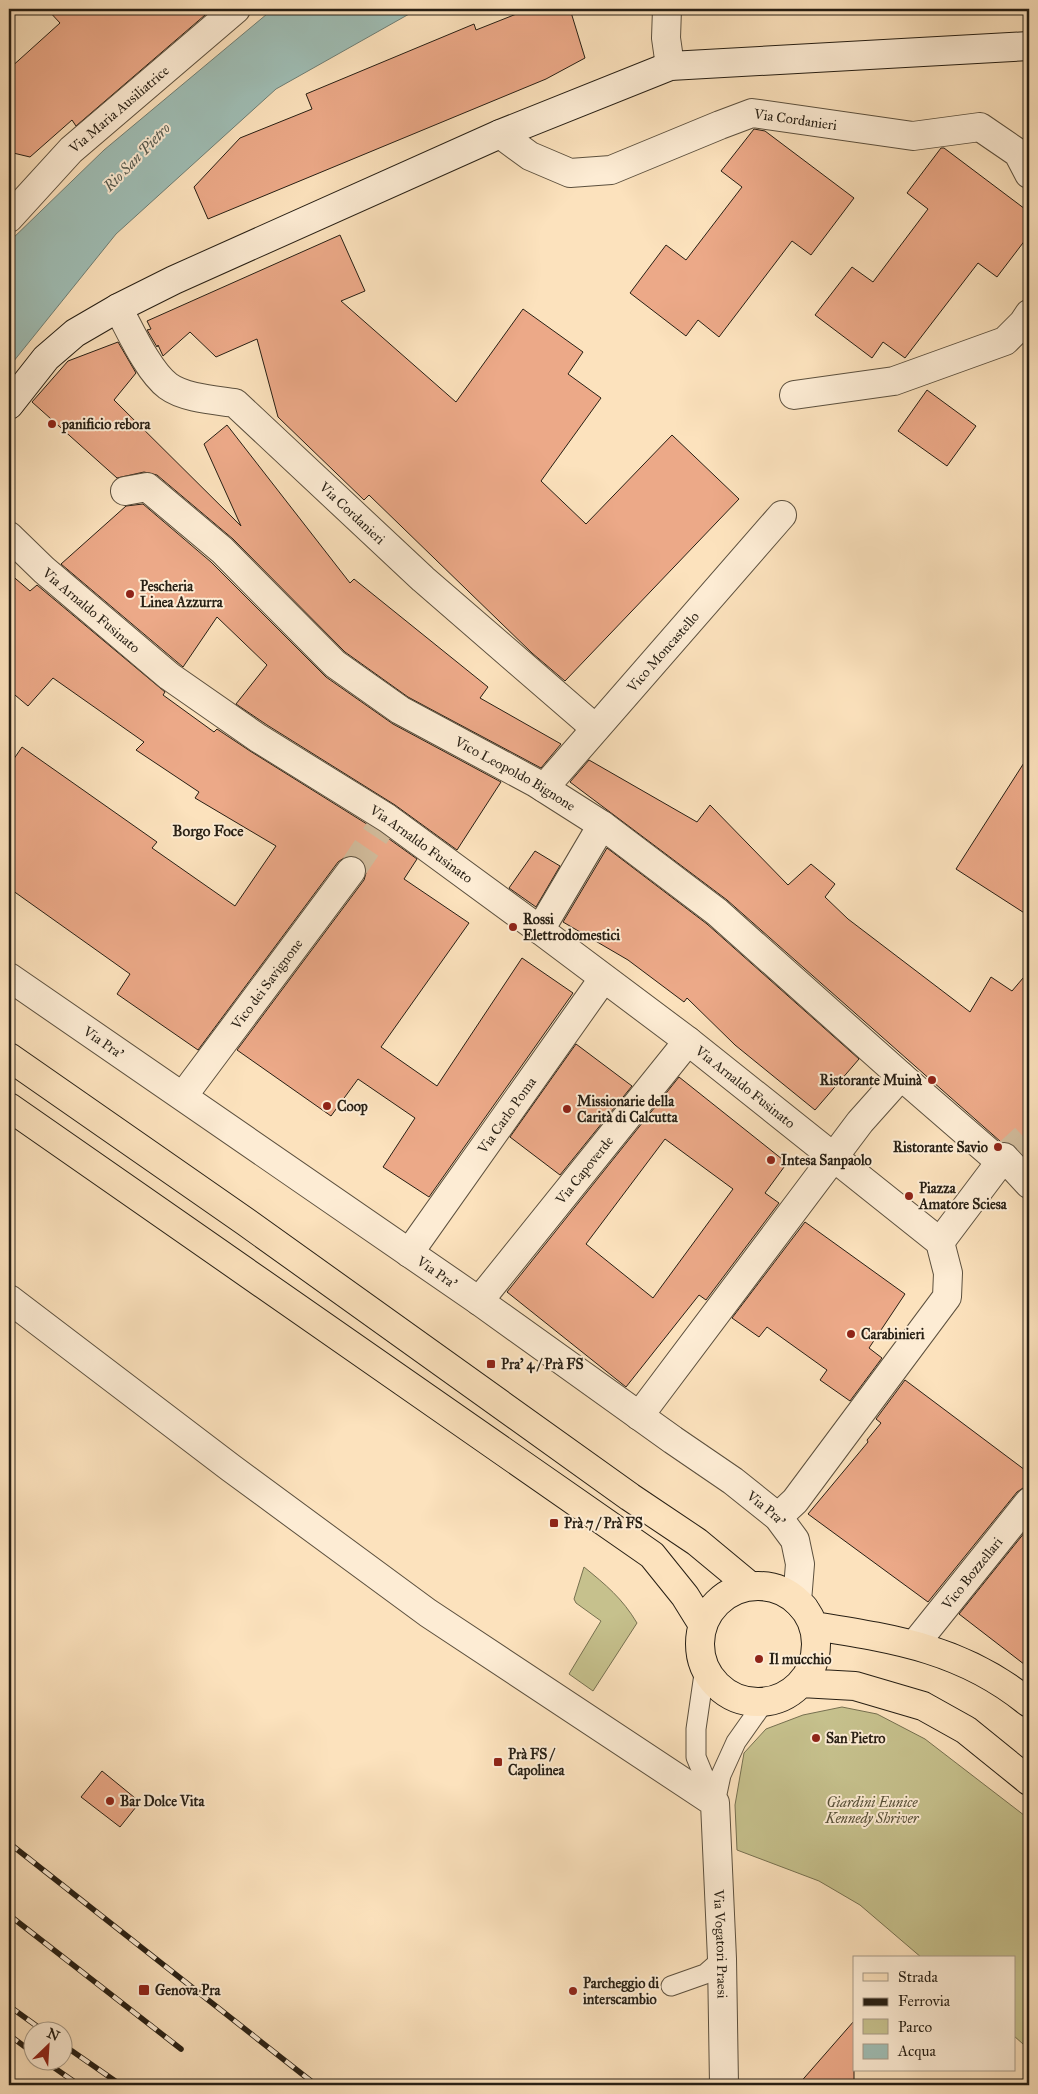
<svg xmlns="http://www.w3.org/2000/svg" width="1038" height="2094" font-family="'IM FELL Great Primer',serif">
	<rect width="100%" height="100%" fill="#fce2bd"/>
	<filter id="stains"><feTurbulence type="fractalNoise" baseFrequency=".004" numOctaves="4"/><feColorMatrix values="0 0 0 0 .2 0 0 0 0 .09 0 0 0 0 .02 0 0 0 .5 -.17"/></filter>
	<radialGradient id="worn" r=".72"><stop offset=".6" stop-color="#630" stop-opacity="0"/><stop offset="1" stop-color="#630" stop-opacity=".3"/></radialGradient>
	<!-- green -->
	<path fill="#c6c18d" stroke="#767050" d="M 584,1567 C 606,1585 622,1598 637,1623 L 593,1691 L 569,1674 L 601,1621 L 576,1603 L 574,1599 Z
		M 842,1707 L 877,1714 L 925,1739 L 1029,1819 L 1029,2036 L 1023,2044 L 1014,2036 L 1014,1958 L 922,1958 L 860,1905 L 819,1881 L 737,1850 L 735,1805 L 744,1753 L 766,1729 L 803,1715 Z"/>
	<!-- water -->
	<path fill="#9fbdb4" stroke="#6f7e74" d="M 273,9 L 418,9 L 276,89 L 116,234 L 9,367 L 9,242 L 104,150 Z"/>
	<!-- building -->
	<path fill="#eca988" stroke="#271f14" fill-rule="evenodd" d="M 47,9 L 212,9 L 76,126 L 72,120 L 30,157 L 9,152 L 9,69 L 60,23 Z
		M 529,9 L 570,9 L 585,58 L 546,79 L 208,219 L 194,187 L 240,138 L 312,109 L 306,94 L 474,24 L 476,30 Z
		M 754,129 L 765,131 L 854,198 L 811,255 L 792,241 L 719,337 L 698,320 L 686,336 L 630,293 L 666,245 L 686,260 L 742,187 L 721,171 Z
		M 941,148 L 944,148 L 1029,212 L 1029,235 L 997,277 L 978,263 L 905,358 L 883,342 L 872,358 L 815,315 L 852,267 L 873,282 L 928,209 L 907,193 Z
		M 340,235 L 365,291 L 341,301 L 456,402 L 523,309 L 583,352 L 568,374 L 601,398 L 541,481 L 586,524 L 672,435 L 739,499 L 565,681 L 532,653 L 369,495 L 364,500 L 278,417 L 257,339 L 216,357 L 190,332 L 163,356 L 158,345 L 157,347 L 147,330 L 151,329 L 147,321 Z
		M 118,342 L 136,373 L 114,400 L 241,526 L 204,444 L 227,425 L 350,583 L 354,579 L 488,687 L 480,698 L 561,744 L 541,768 L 408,697 L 345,652 L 233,539 L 157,475 L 144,472 L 117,478 L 32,402 L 68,361 Z
		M 927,390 L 976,426 L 947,466 L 898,431 Z
		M 143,504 L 211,562 L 326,677 L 393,724 L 501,782 L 457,850 L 395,805 L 267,725 L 236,704 L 267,665 L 217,617 L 183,667 L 61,564 L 126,506 Z
		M 9,573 L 30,591 L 37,585 L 165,692 L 163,695 L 214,732 L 217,729 L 250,751 L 378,831 L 417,859 L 404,879 L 469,923 L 381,1047 L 437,1086 L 522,958 L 573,993 L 429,1197 L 383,1167 L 415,1118 L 358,1079 L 331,1116 L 237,1050 L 364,880 L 366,873 L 365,865 L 360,858 L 353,856 L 345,857 L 338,862 L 198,1050 L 117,994 L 130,974 L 9,888 L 9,766 L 22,747 L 157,842 L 152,848 L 235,906 L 276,846 L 195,798 L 199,792 L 136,750 L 144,742 L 53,678 L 28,706 L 9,690 Z
		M 1029,755 L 1029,916 L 956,869 Z
		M 589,760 L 697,822 L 710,805 L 788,885 L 811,864 L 835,884 L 825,897 L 848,919 L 970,1012 L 991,977 L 1012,991 L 1029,971 L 1029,1161 L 1015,1146 L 1008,1142 L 1001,1142 L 727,900 L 570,782 Z
		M 607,848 L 707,924 L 859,1059 L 815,1110 L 735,1045 L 687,998 L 684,1002 L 628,960 L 563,922 Z
		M 535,851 L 560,866 L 536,907 L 509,888 Z
		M 576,1044 L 632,1086 L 560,1175 L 510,1137 Z
		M 679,1077 L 787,1163 L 765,1193 L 779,1203 L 706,1300 L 699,1295 L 626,1387 L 507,1292 ZM 665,1139 L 733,1189 L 653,1298 L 586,1244 Z
		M 805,1222 L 905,1294 L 869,1348 L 882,1358 L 850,1401 L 820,1380 L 827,1370 L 767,1327 L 759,1337 L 732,1318 Z
		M 905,1380 L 1029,1473 L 1029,1487 L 1023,1488 L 1017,1492 L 928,1602 L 808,1514 L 868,1442 L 867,1440 L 881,1423 L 876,1419 Z
		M 1029,1527 L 1029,1668 L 959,1614 Z
		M 102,1771 L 140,1802 L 120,1827 L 81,1797 Z
		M 854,2021 L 854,2085 L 798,2085 Z"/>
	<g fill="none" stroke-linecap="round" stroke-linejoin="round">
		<!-- street-tunnel -->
		<path stroke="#d1bb9b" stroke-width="28" stroke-dasharray="28 14" stroke-linecap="butt" d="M 351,871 L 387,818
			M 1004,1157 L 1029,1134"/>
		<defs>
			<path id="lane" d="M 705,1667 L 696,1729 L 696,1757 L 715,1803
				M 715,1803 L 721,1775 L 736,1742 L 765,1701
				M 671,1986 L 705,1974 L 722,1959"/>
			<g id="street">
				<path d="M 667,9 L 666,38 L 670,66"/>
				<path id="s1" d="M 500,134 L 530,156 L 570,173 L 611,170 L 720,125 L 752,113 L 913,136 L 980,127 L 1018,153 L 1029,174"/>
				<path id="s2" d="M 9,218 L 71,150 L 236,9"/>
				<path id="s3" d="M 118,308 C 130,330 148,371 168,386 C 184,398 215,400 235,403 L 423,579 L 595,728"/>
				<path d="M 794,395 L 894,381 L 1005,341 L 1023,323 L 1029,314"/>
				<path id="s4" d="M 125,491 L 147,487 L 222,550 L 335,664 L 400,710 L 536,783 L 602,825 L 717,912 L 901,1076"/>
				<path id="s5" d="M 9,536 L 44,570 L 169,676 L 258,738 L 387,818 L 540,930 L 688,1041 L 940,1242 L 948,1273 L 947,1297 L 795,1501 L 778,1517"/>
				<path id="s6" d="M 544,788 L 782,515"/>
				<path d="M 540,930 L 602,825"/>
				<path id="s7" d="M 9,977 L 479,1301 L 673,1440 L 733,1481 L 778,1517 L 795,1540 L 800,1564 L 797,1601 L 804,1608"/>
				<path id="s8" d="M 183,1096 L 351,871"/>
				<path d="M 940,1242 L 1004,1157 L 1029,1184"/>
				<path id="s9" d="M 409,1253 L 603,979"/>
				<path id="s10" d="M 9,1299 L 231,1468 L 428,1613 L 715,1803 L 722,1959 L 724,2085"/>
				<path id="s11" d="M 479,1301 L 688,1041"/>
				<path d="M 639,1416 L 860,1122 L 901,1076 L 999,1161"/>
				<path id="s12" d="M 915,1644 L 1029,1502"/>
			</g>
			<path id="secondary" d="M 9,405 L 46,358 L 75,333 L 118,308 L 174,280 L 500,134 L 670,66 L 1029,46"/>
			<path id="primary" d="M 9,1057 L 246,1222 L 630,1497 L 697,1542 L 750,1586
				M 9,1107 L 652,1555 L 685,1596 L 703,1625
				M700 1644a58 58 0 1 1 116 0a58 58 0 1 1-116 0Z
				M 814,1626 C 895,1639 963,1649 1029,1703
				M 801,1683 L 855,1686 L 923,1706 L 966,1730 L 1029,1781"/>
		</defs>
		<!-- lane casing -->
		<use href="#lane" stroke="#5c503e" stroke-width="21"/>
		<!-- street casing -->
		<use href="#street" stroke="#5c503e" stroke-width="30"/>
		<!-- secondary casing -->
		<use href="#secondary" stroke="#271f14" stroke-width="30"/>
		<!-- primary casing -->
		<use href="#primary" stroke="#271f14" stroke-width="30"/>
		<!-- lane -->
		<use href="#lane" stroke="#fdecd4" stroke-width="19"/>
		<!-- street -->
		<use href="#street" stroke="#fdecd4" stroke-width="28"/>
		<!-- secondary -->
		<use href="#secondary" stroke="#fdecd4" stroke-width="28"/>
		<!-- primary -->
		<use href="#primary" stroke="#fce2bd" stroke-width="28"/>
		<defs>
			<path id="rail" d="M 9,1843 L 316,2085
				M 9,1915 L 181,2049
				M 9,2006 L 45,2032
				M 9,2035 L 32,2052
				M 62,2044 L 121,2085
				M 46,2062 L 79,2085"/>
		</defs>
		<!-- rail casing -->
		<use href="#rail" stroke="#271f14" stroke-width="5.5"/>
		<!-- rail -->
		<use href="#rail" stroke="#fdecd4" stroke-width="4" stroke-dasharray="11" stroke-linecap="butt"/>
	</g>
	<!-- markers -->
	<g fill="#8f2418" stroke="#fdecd4" stroke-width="2">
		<circle cx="52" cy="424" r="5"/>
		<circle cx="130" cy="594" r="5"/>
		<circle cx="513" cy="927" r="5"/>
		<circle cx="932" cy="1080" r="5"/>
		<circle cx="327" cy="1106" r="5"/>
		<circle cx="567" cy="1109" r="5"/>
		<circle cx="998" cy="1147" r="5"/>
		<circle cx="771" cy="1160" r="5"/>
		<circle cx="909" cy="1196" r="5"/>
		<circle cx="851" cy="1334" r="5"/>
		<rect x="486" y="1359" width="10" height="10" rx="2.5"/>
		<rect x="549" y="1518" width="10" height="10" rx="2.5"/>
		<circle cx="759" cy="1659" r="5"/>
		<circle cx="816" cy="1738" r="5"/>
		<rect x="493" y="1757" width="10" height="10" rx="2.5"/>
		<circle cx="110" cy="1801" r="5"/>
		<rect x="138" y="1984" width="12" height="12" rx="2.5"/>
		<circle cx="573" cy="1991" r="5"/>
	</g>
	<g text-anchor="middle" stroke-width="4" stroke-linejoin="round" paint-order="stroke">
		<!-- street labels -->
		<g font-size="14" fill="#271f14" stroke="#fdecd4">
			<text dy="5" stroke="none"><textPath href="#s2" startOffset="155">Via Maria Ausiliatrice</textPath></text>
			<text dy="5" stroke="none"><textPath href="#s1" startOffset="318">Via Cordanieri</textPath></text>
			<text dy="5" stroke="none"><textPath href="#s3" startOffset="324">Via Cordanieri</textPath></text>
			<text dy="5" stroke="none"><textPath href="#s5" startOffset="111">Via Arnaldo Fusinato</textPath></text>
			<text dy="5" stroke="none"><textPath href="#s6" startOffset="181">Vico Moncastello</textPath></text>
			<text dy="5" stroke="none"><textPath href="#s4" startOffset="492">Vico Leopoldo Bignone</textPath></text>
			<text dy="5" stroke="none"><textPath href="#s5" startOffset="516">Via Arnaldo Fusinato</textPath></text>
			<text dy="5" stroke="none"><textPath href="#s8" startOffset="140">Vico dei Savignone</textPath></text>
			<text dy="5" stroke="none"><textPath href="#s7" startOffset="115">Via Pra'</textPath></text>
			<text dy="5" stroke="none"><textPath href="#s5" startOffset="921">Via Arnaldo Fusinato</textPath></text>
			<text dy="5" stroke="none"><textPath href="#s9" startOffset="169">Via Carlo Poma</textPath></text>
			<text dy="5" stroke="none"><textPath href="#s11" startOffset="168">Via Capoverde</textPath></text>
			<text dy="5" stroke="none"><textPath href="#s7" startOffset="520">Via Pra'</textPath></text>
			<text dy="5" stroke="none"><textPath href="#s7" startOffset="925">Via Pra'</textPath></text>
			<text dy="5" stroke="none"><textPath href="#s12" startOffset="91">Vico Bozzellari</textPath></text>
			<text dy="5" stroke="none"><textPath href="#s10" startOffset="1009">Via Vogatori Praesi</textPath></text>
		</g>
		<!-- poi labels -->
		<g font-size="14" font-weight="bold" fill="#271f14" stroke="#fdecd4" text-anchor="start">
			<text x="62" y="429">panificio rebora</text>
			<text x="140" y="591">Pescheria<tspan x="140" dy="16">Linea Azzurra</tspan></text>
			<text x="523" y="924">Rossi<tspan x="523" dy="16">Elettrodomestici</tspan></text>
			<text x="922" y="1085" text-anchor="end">Ristorante Muinà</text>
			<text x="577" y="1106">Missionarie della<tspan x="577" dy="16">Carità di Calcutta</tspan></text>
			<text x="337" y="1111">Coop</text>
			<text x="988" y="1152" text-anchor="end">Ristorante Savio</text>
			<text x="781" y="1165">Intesa Sanpaolo</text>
			<text x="919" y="1193">Piazza<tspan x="919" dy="16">Amatore Sciesa</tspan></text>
			<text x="861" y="1339">Carabinieri</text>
			<text x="501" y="1369">Pra' 4 / Prà FS</text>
			<text x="564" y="1528">Prà 7 / Prà FS</text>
			<text x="769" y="1664">Il mucchio</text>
			<text x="826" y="1743">San Pietro</text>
			<text x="508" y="1759">Prà FS /<tspan x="508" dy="16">Capolinea</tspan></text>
			<text x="120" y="1806">Bar Dolce Vita</text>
			<text x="583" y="1988">Parcheggio di<tspan x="583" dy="16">interscambio</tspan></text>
			<text x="155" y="1995">Genova Pra</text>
		</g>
		<!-- park labels -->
		<g font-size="14" font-style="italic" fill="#575038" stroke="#fdecd4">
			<text x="872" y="1807">Giardini Eunice<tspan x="872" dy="16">Kennedy Shriver</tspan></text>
		</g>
		<!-- water labels -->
		<g font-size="15" font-style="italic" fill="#51564c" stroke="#fdecd4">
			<text transform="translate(137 157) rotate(-46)" y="5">Rio San Pietro</text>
		</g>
		<!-- neighbourhood labels -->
		<g font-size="15" font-weight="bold" fill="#271f14" stroke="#fdecd4">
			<text x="208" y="836">Borgo Foce</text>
		</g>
	</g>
	<!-- margin -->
	<rect width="1038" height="2094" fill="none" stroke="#fce2bd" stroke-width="30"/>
	<rect x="10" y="10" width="1018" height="2074" fill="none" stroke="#271f14" stroke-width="2.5"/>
	<rect x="15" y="15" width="1008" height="2064" fill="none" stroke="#271f14"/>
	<!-- legend -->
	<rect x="853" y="1956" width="162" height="115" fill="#fdecd4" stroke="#a79a87"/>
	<rect x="863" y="1973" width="25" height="8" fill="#fce2bd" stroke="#a79a87"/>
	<text x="898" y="1982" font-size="15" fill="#271f14">Strada</text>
	<rect x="863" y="1998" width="25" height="8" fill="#271f14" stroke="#a79a87"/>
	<text x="898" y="2006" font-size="15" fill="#271f14">Ferrovia</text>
	<rect x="863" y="2019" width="25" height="15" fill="#c6c18d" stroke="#a79a87"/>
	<text x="898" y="2032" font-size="15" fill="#271f14">Parco</text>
	<rect x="863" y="2044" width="25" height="15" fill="#9fbdb4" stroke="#a79a87"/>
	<text x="898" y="2056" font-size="15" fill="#271f14">Acqua</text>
	<!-- north arrow -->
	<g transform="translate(48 2046) rotate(25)"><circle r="24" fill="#fdecd4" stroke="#a79a87"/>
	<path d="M0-4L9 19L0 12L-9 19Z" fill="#8f2418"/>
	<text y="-8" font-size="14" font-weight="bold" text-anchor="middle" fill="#271f14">N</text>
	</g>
	<rect width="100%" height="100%" filter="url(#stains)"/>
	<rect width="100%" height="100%" fill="url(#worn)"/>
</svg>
